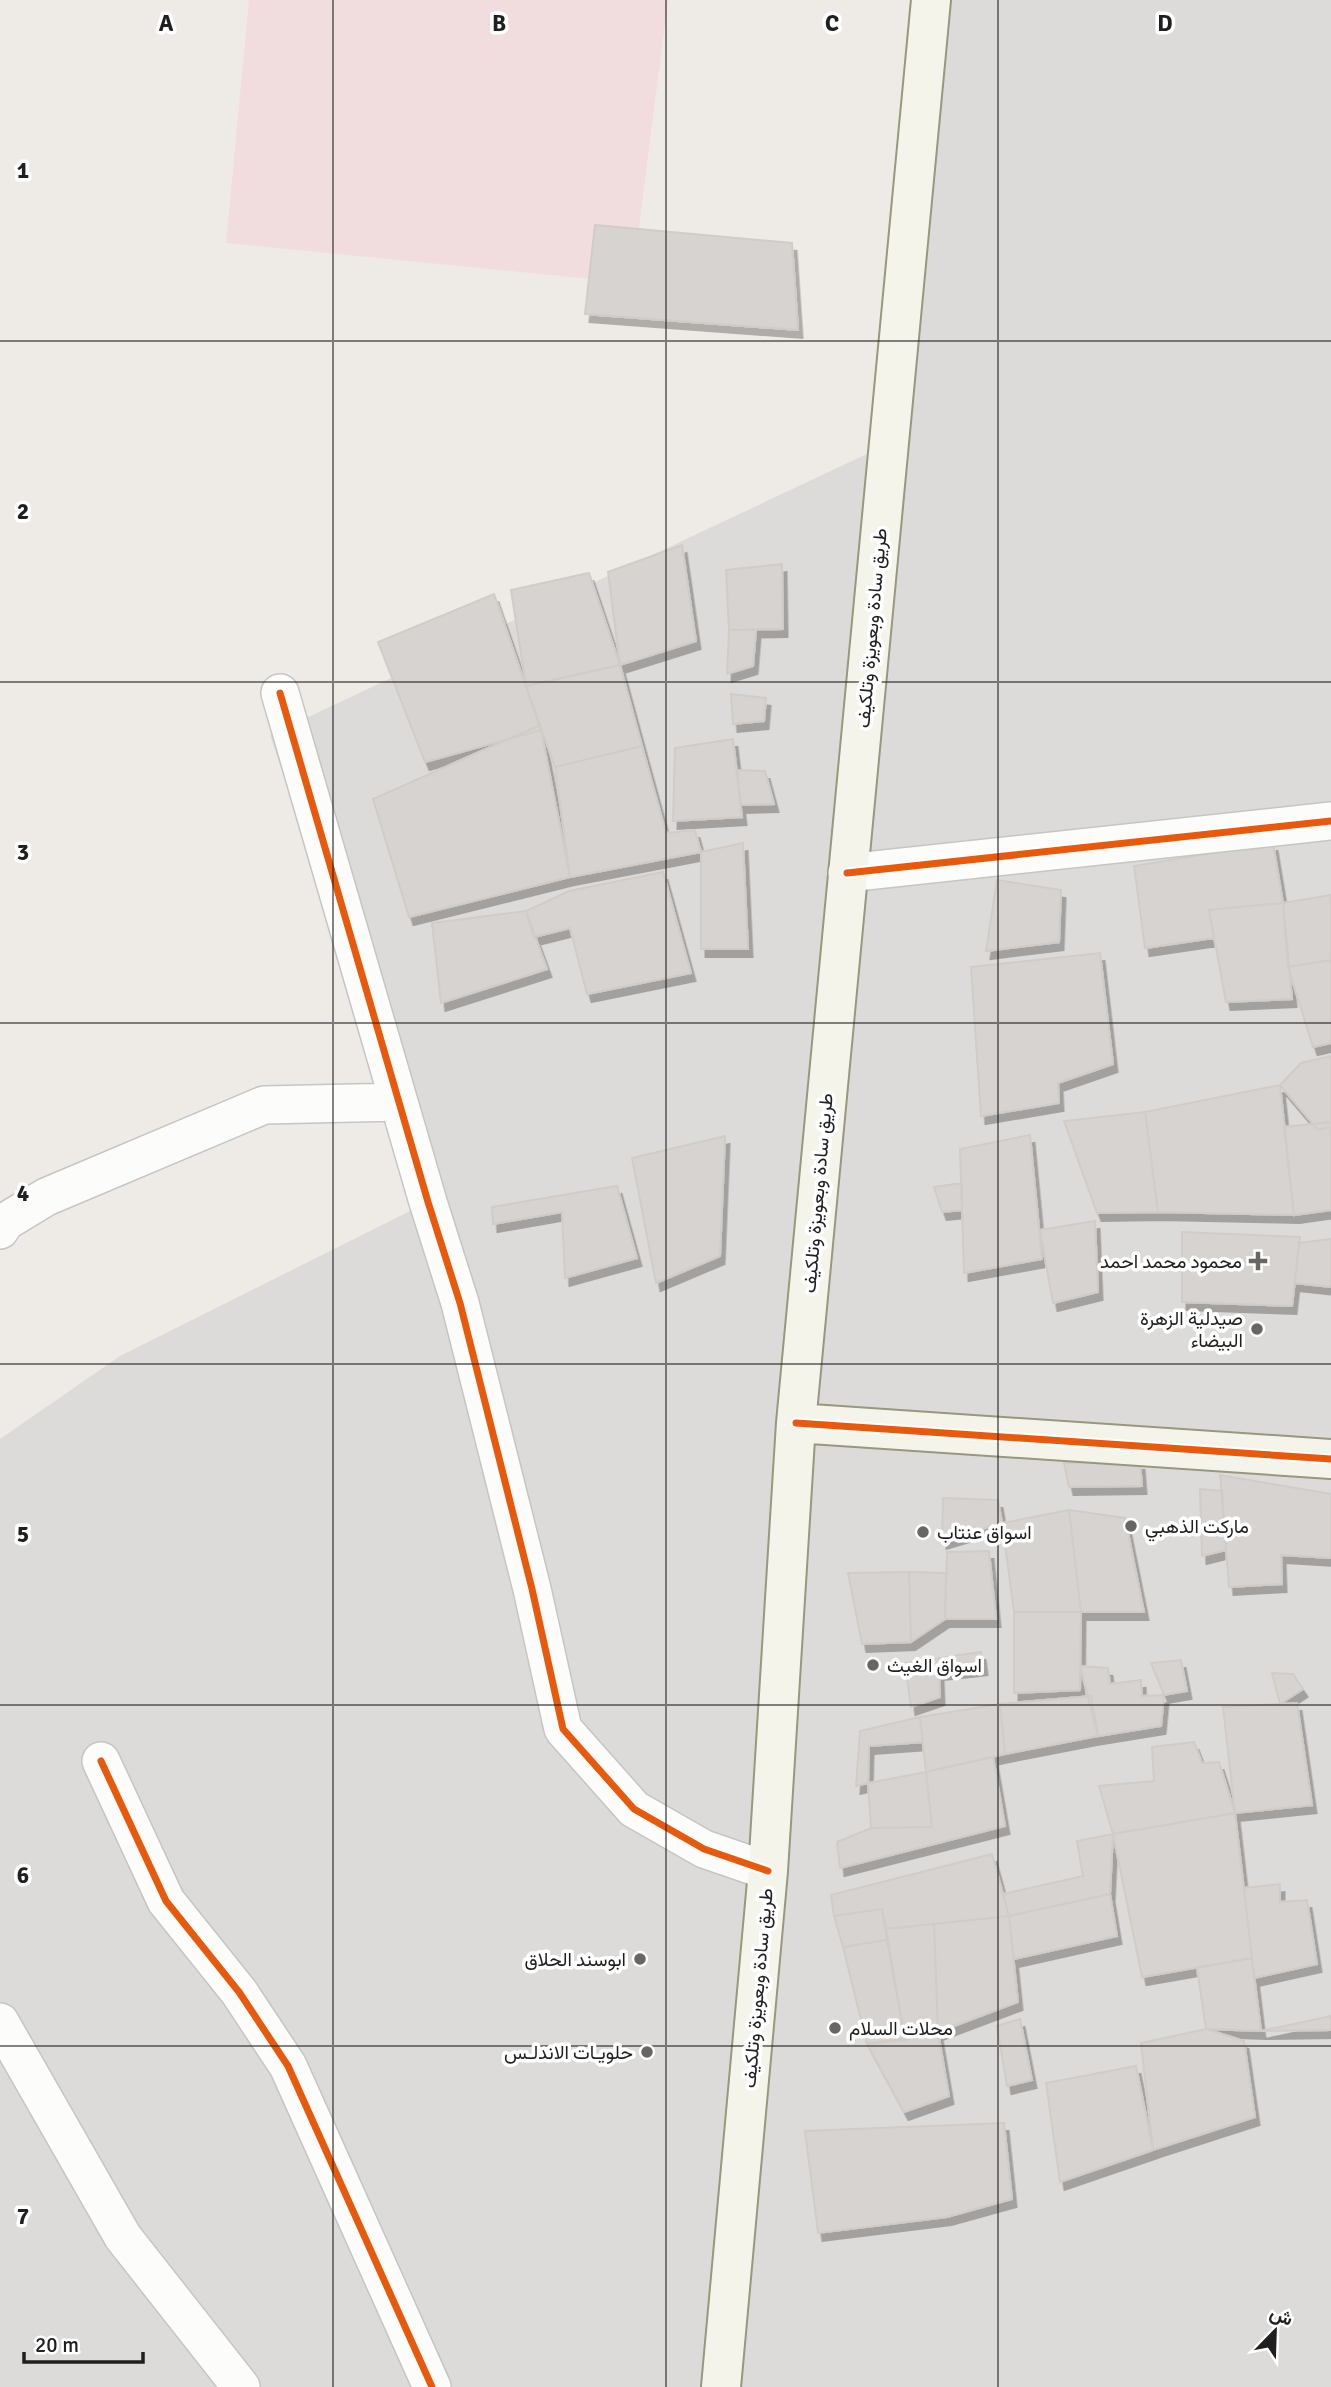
<svg xmlns="http://www.w3.org/2000/svg" width="1331" height="2387" font-family="Signika,Vazirmatn,sans-serif">
	<defs>
		<filter id="shadow"><feDropShadow dx="4.5" dy="8" stdDeviation="0" flood-color="#0004"/></filter>
	</defs>
	<rect width="100%" height="100%" fill="#eeebe7"/>
	<!-- residential -->
	<path fill="#dddbd9" d="M 928,0 L 1331,0 L 1331,2387 L 0,2387 L 0,1439 L 120,1356 L 428,1202 L 270,735 L 888,444 Z"/>
	<!-- commercial -->
	<path fill="#f1dddd" d="M 249,0 L 668,0 L 632,283 L 226,243 Z"/>
	<!-- building -->
	<path fill="#d6d3d0" stroke="#d1ccc8" stroke-width="2" filter="url(#shadow)" d="M 595,225 L 792,243 L 798,330 L 585,314 Z
		M 682,545 L 696,641 L 620,665 L 608,572 Z
		M 782,564 L 783,629 L 729,630 L 726,570 Z
		M 589,573 L 620,665 L 526,686 L 511,590 Z
		M 494,594 L 541,730 L 425,762 L 378,642 Z
		M 729,630 L 756,630 L 753,666 L 727,674 Z
		M 620,665 L 642,746 L 555,767 L 526,686 Z
		M 731,694 L 766,698 L 764,721 L 733,724 Z
		M 540,725 L 570,877 L 409,917 L 373,799 Z
		M 733,739 L 742,817 L 673,821 L 675,748 Z
		M 642,746 L 666,833 L 695,830 L 701,852 L 570,877 L 555,767 Z
		M 737,770 L 765,771 L 774,804 L 741,805 Z
		M 743,843 L 748,949 L 701,949 L 701,852 Z
		M 1273,843 L 1283,903 L 1209,910 L 1214,938 L 1145,948 L 1134,866 Z
		M 663,872 L 691,973 L 587,994 L 570,928 L 534,937 L 526,911 L 569,891 Z
		M 997,880 L 1061,890 L 1059,942 L 986,951 Z
		M 1331,895 L 1331,960 L 1288,967 L 1283,903 Z
		M 1283,903 L 1292,999 L 1226,1002 L 1209,910 Z
		M 526,911 L 547,969 L 441,1003 L 432,923 Z
		M 1100,953 L 1113,1064 L 1058,1083 L 1059,1103 L 981,1116 L 971,967 Z
		M 1331,960 L 1331,1043 L 1313,1047 L 1288,967 Z
		M 1331,1056 L 1331,1127 L 1318,1130 L 1280,1085 L 1301,1063 Z
		M 1280,1085 L 1294,1215 L 1158,1212 L 1145,1112 Z
		M 1145,1112 L 1158,1212 L 1097,1213 L 1064,1121 Z
		M 1331,1122 L 1331,1210 L 1294,1215 L 1284,1127 Z
		M 1030,1135 L 1042,1259 L 964,1273 L 960,1149 Z
		M 725,1136 L 720,1256 L 656,1283 L 632,1158 Z
		M 962,1183 L 962,1210 L 942,1212 L 934,1187 Z
		M 617,1186 L 637,1258 L 565,1278 L 562,1212 L 493,1224 L 492,1207 Z
		M 1095,1221 L 1098,1292 L 1053,1303 L 1040,1230 Z
		M 1182,1232 L 1300,1237 L 1292,1306 L 1182,1302 Z
		M 1331,1239 L 1331,1287 L 1295,1283 L 1299,1243 Z
		M 1140,1462 L 1142,1486 L 1069,1487 L 1064,1463 Z
		M 1220,1475 L 1331,1494 L 1331,1558 L 1281,1555 L 1282,1584 L 1229,1587 Z
		M 1200,1489 L 1222,1491 L 1226,1550 L 1202,1556 Z
		M 943,1498 L 998,1500 L 1002,1523 L 942,1541 Z
		M 1069,1510 L 1125,1518 L 1144,1612 L 1081,1612 Z
		M 1069,1510 L 1081,1612 L 1014,1612 L 1002,1523 Z
		M 989,1551 L 996,1619 L 945,1619 L 947,1552 Z
		M 909,1572 L 911,1642 L 862,1644 L 848,1573 Z
		M 909,1572 L 946,1573 L 945,1619 L 911,1642 Z
		M 1014,1612 L 1081,1612 L 1080,1690 L 1014,1693 Z
		M 981,1652 L 983,1667 L 939,1672 L 940,1697 L 911,1707 L 905,1663 Z
		M 1181,1660 L 1187,1691 L 1164,1695 L 1151,1663 Z
		M 1080,1666 L 1108,1668 L 1110,1684 L 1141,1680 L 1142,1696 L 1164,1695 L 1161,1726 L 1098,1736 Z
		M 1272,1673 L 1293,1674 L 1303,1689 L 1280,1704 Z
		M 1091,1696 L 1098,1736 L 1005,1754 L 1000,1704 Z
		M 1297,1703 L 1312,1805 L 1235,1813 L 1223,1707 Z
		M 1000,1704 L 1005,1754 L 926,1772 L 920,1717 Z
		M 920,1717 L 923,1742 L 869,1746 L 868,1783 L 856,1786 L 860,1731 Z
		M 1194,1742 L 1202,1763 L 1219,1762 L 1235,1813 L 1113,1834 L 1099,1786 L 1154,1781 L 1152,1747 Z
		M 993,1757 L 1005,1826 L 840,1868 L 837,1842 L 871,1828 L 932,1827 L 926,1772 Z
		M 926,1772 L 932,1827 L 871,1828 L 868,1783 Z
		M 1235,1813 L 1252,1958 L 1142,1977 L 1113,1834 Z
		M 1113,1834 L 1110,1894 L 1009,1916 L 1003,1894 L 1083,1876 L 1077,1841 Z
		M 992,1854 L 1009,1916 L 886,1929 L 882,1909 L 834,1916 L 831,1895 Z
		M 1280,1884 L 1280,1902 L 1307,1900 L 1317,1964 L 1254,1978 L 1244,1888 Z
		M 1110,1894 L 1117,1936 L 1014,1959 L 1009,1916 Z
		M 882,1909 L 887,1940 L 843,1947 L 834,1916 Z
		M 1009,1916 L 1018,2002 L 938,2032 L 934,1924 Z
		M 934,1924 L 938,2032 L 905,2040 L 886,1929 Z
		M 887,1940 L 905,2040 L 867,2044 L 843,1947 Z
		M 1252,1958 L 1261,2031 L 1206,2029 L 1197,1968 Z
		M 1331,2016 L 1331,2030 L 1261,2031 Z
		M 1020,2019 L 1032,2080 L 1007,2086 L 997,2026 Z
		M 1206,2029 L 1244,2041 L 1255,2117 L 1153,2150 L 1141,2043 Z
		M 938,2032 L 949,2096 L 904,2112 L 867,2044 Z
		M 1136,2066 L 1153,2150 L 1060,2182 L 1046,2083 Z
		M 1004,2123 L 1012,2199 L 947,2217 L 818,2233 L 805,2131 Z"/>
	<g fill="none" stroke-linecap="round" stroke-linejoin="round">
		<defs>
			<path id="street" d="M 280,693 L 428,1202 L 460,1303 L 532,1589 L 563,1729 L 634,1809 L 704,1849 L 768,1871
				M 847,873 L 1331,821
				M 0,1230 L 5,1222 L 46,1197 L 264,1105 L 399,1102
				M 101,1761 L 166,1901 L 239,1992 L 288,2066 L 432,2387
				M 0,2022 L 123,2237 L 241,2387"/>
			<path id="secondary" d="M 796,1423 L 1331,1459
				M 721,2387 L 768,1871 L 796,1423 L 931,0"/>
		</defs>
		<!-- street casing -->
		<use href="#street" stroke="#c6c5c3" stroke-width="40"/>
		<!-- secondary casing -->
		<use href="#secondary" stroke="#99977e" stroke-width="42"/>
		<!-- street -->
		<use href="#street" stroke="#fcfcfb" stroke-width="37"/>
		<!-- secondary -->
		<use href="#secondary" stroke="#f4f4ea" stroke-width="38"/>
		<defs>
			<path id="cycleway" d="M 280,693 L 428,1202 L 460,1303 L 532,1589 L 563,1729 L 634,1809 L 704,1849 L 768,1871
				M 847,873 L 1331,821
				M 796,1423 L 1331,1459
				M 101,1761 L 166,1901 L 239,1992 L 288,2066 L 432,2387"/>
		</defs>
		<!-- cycleway casing -->
		<use href="#cycleway" stroke="#fff" stroke-width="11"/>
		<!-- cycleway -->
		<use href="#cycleway" stroke="#e8590c" stroke-width="7"/>
	</g>
	<!-- grid -->
	<path fill="none" stroke="#1f1f1f" stroke-width="2" stroke-opacity="0.55" d="M 333,0 L 333,2387M 666,0 L 666,2387M 998,0 L 998,2387M 0,341 L 1331,341M 0,682 L 1331,682M 0,1023 L 1331,1023M 0,1364 L 1331,1364M 0,1705 L 1331,1705M 0,2046 L 1331,2046"/>
	<!-- markers -->
	<g fill="#676665" stroke="#fff" stroke-width="2.5">
		<path d="M1254.5 1250.5h7v7h7v7h-7v7h-7v-7h-7v-7h7z"/>
		<circle cx="1257" cy="1329" r="7"/>
		<circle cx="1131" cy="1526" r="7"/>
		<circle cx="923" cy="1532" r="7"/>
		<circle cx="873" cy="1665" r="7"/>
		<circle cx="640" cy="1959" r="7"/>
		<circle cx="835" cy="2028" r="7"/>
		<circle cx="647" cy="2052" r="7"/>
	</g>
	<g text-anchor="middle" stroke-width="7" stroke-linejoin="round" paint-order="stroke">
		<!-- street labels -->
		<g font-size="19" fill="#1f1f1f" stroke="#fff">
			<text transform="translate(871 628) rotate(-85)" y="7">طريق سادة وبعويزة وتلكيف</text>
			<text transform="translate(817 1193) rotate(-85)" y="7">طريق سادة وبعويزة وتلكيف</text>
			<text transform="translate(757 1988) rotate(-85)" y="7">طريق سادة وبعويزة وتلكيف</text>
		</g>
		<!-- poi labels -->
		<g font-size="19" fill="#1f1f1f" stroke="#fff" text-anchor="end">
			<text x="1242" y="1268">محمود محمد احمد</text>
			<text x="1243" y="1325">صيدلية الزهرة<tspan x="1243" dy="22">البيضاء</tspan></text>
			<text x="1145" y="1533" text-anchor="start">ماركت الذهبي</text>
			<text x="937" y="1539" text-anchor="start">اسواق عنتاب</text>
			<text x="887" y="1672" text-anchor="start">اسواق الغيث</text>
			<text x="626" y="1966">ابوسند الحلاق</text>
			<text x="849" y="2035" text-anchor="start">محلات السلام</text>
			<text x="633" y="2059">حلويـات الاندلـس</text>
		</g>
	</g>
	<g font-size="23" text-anchor="middle" font-weight="bold" fill="#1f1f1f" stroke="#fff" stroke-width="7" stroke-linejoin="round" paint-order="stroke">
		<text x="166" y="31">A</text>
		<text x="499" y="31">B</text>
		<text x="832" y="31">C</text>
		<text x="1165" y="31">D</text>
		<text x="23" y="178">1</text>
		<text x="23" y="519">2</text>
		<text x="23" y="860">3</text>
		<text x="23" y="1201">4</text>
		<text x="23" y="1542">5</text>
		<text x="23" y="1883">6</text>
		<text x="23" y="2224">7</text>
	</g>
	<!-- north arrow -->
	<g transform="translate(1275 2331) rotate(23)" stroke="#ffffff" stroke-width="5" paint-order="stroke">
	<path d="M0-5L12 26L0 18L-12 26Z" fill="#1f1f1f"/>
	<text y="-10" font-size="19" font-weight="bold" text-anchor="middle" fill="#1f1f1f">ش</text>
	</g>
	<!-- scale -->
	<path d="M24 2352v10h119v-10" fill="none" stroke="#1f1f1f" stroke-width="3.5"/>
	<text x="35" y="2352" font-size="21" fill="#1f1f1f" stroke="#ffffff" stroke-width="5" paint-order="stroke">20 m</text>
</svg>
